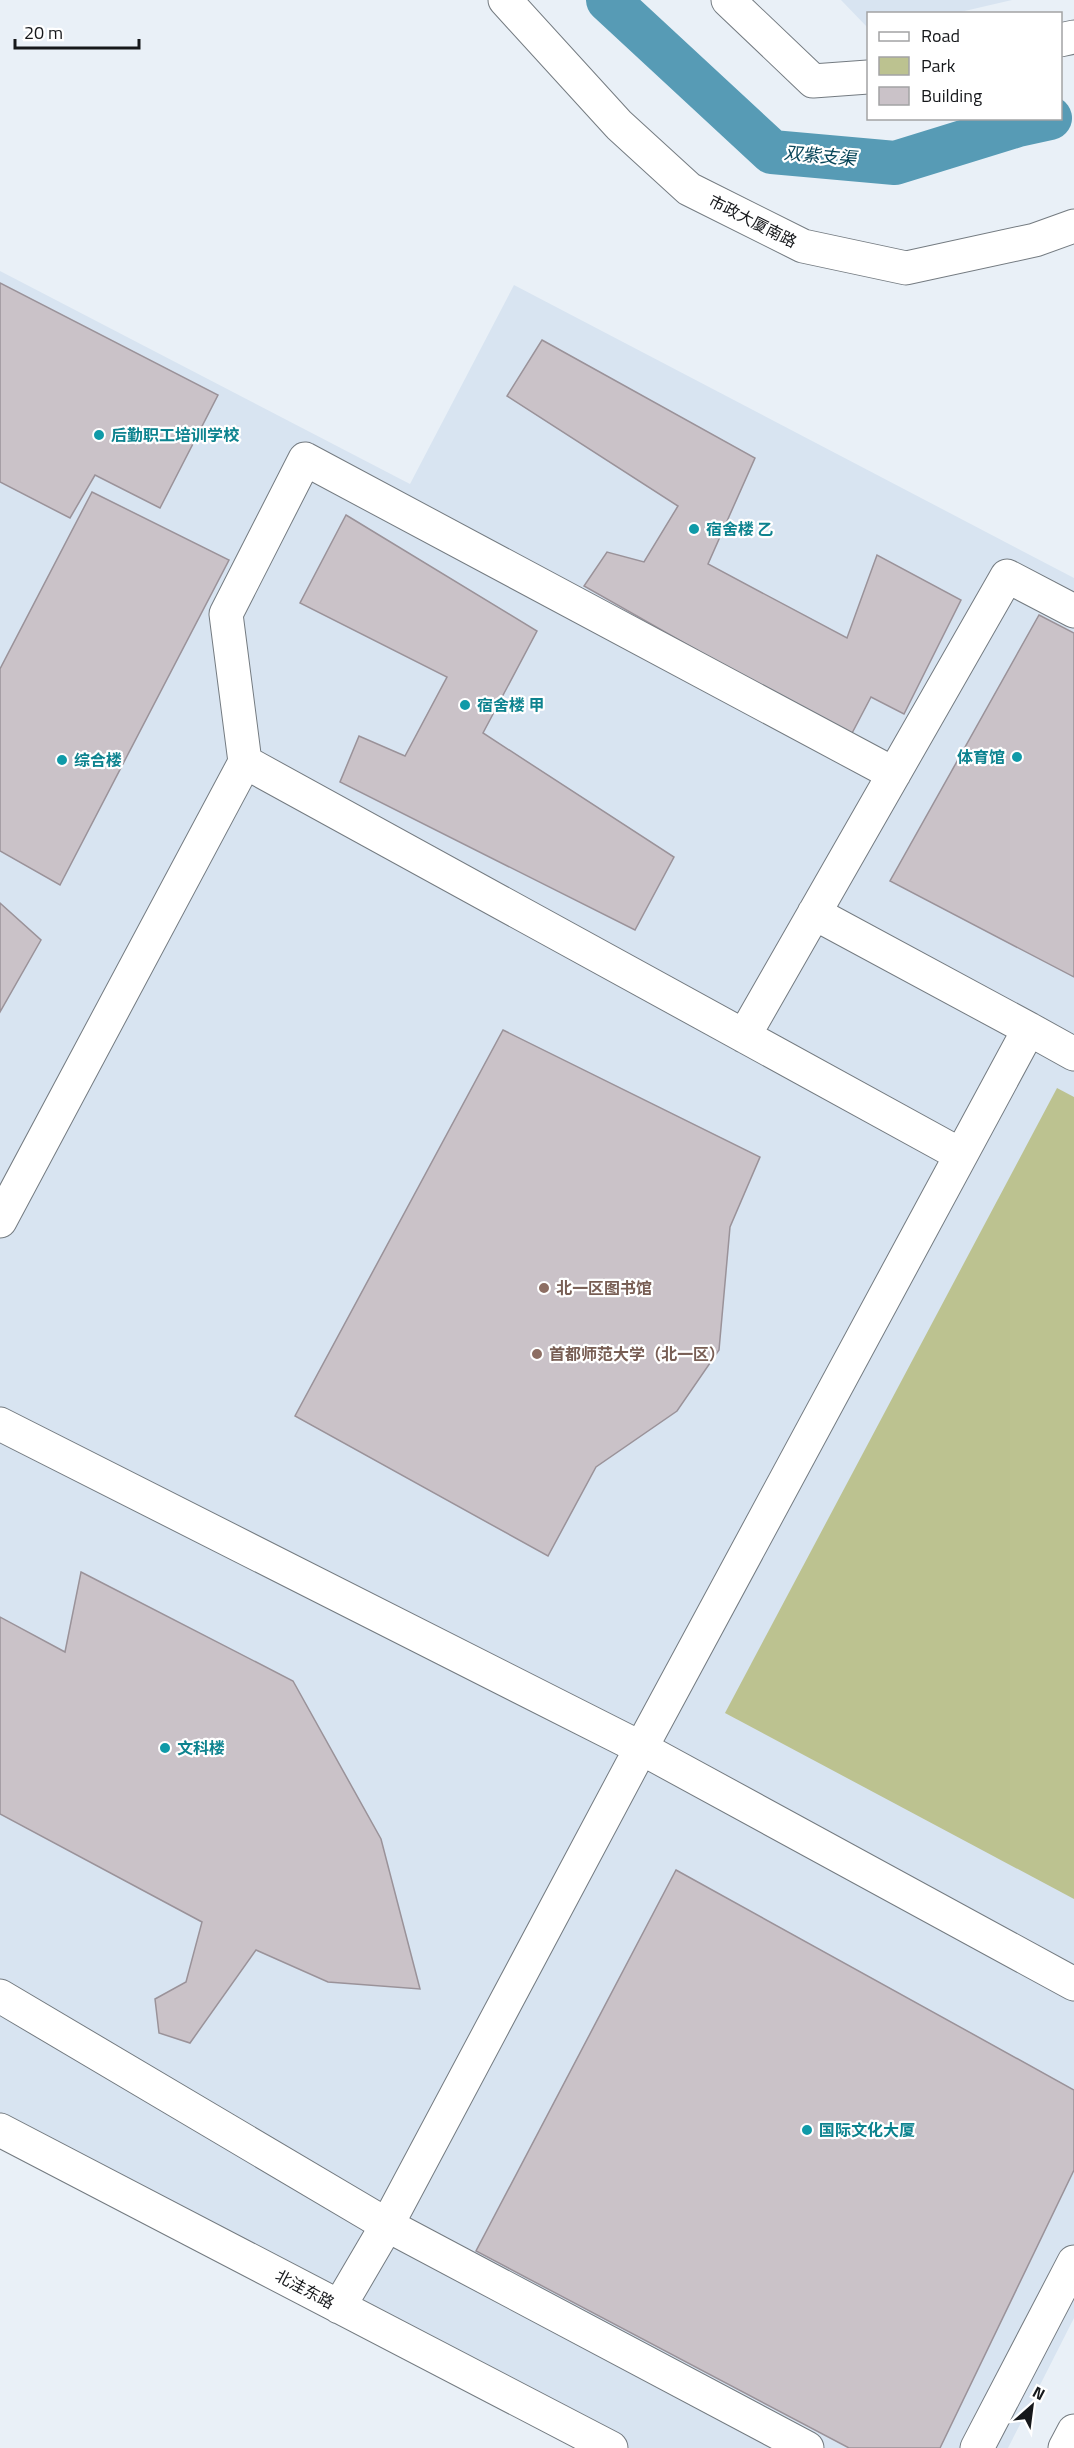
<svg xmlns="http://www.w3.org/2000/svg" width="1074" height="2448" font-family="'Titillium Web','Noto Sans SC',sans-serif">
	<rect width="100%" height="100%" fill="#e9f0f7"/>
	<!-- built -->
	<path fill="#d8e4f1" d="M 841,0 L 1012,0 L 956,13 L 868,14 L 868,28 Z
		M 0,271 L 410,484 L 514,285 L 1074,578 L 1074,2318 L 1008,2448 L 611,2448 L 0,2130 Z"/>
	<!-- green -->
	<path fill="#bcc290" d="M 1057,1088 L 1074,1097 L 1074,1899 L 725,1713 Z"/>
	<g fill="none" stroke-linecap="round" stroke-linejoin="round">
		<!-- canal -->
		<path stroke="#579bb5" stroke-width="44" d="M 608,0 L 772,152 L 895,163 L 1018,125 L 1050,118"/>
	</g>
	<!-- building -->
	<path fill="#cac2c8" stroke="#9a9299" stroke-width="1.5" d="M 0,283 L 218,395 L 160,508 L 95,475 L 70,518 L 0,482 Z
		M 542,340 L 755,458 L 708,564 L 847,638 L 877,555 L 961,600 L 904,714 L 871,697 L 850,737 L 584,586 L 607,552 L 644,562 L 678,506 L 507,396 Z
		M 92,492 L 229,560 L 60,885 L 0,851 L 0,669 Z
		M 346,515 L 537,631 L 483,733 L 674,857 L 635,930 L 340,782 L 359,736 L 405,756 L 447,677 L 300,603 Z
		M 1039,615 L 1074,633 L 1074,977 L 890,881 Z
		M 0,903 L 41,940 L 0,1012 Z
		M 503,1030 L 760,1157 L 730,1227 L 719,1350 L 677,1411 L 596,1467 L 548,1556 L 295,1416 Z
		M 81,1572 L 293,1681 L 381,1839 L 420,1989 L 328,1982 L 256,1950 L 190,2043 L 159,2033 L 155,1999 L 186,1982 L 202,1922 L 0,1814 L 0,1617 L 65,1652 Z
		M 676,1870 L 1074,2090 L 1074,2170 L 940,2448 L 849,2448 L 476,2251 Z"/>
	<g fill="none" stroke-linecap="round" stroke-linejoin="round">
		<defs>
			<path id="minor" d="M 505,0 L 619,125 L 689,189 L 803,246 L 906,268 L 1035,240 L 1074,226
				M 728,0 L 813,81 L 868,77
				M 1060,40 L 1074,37
				M 245,762 L 961,1155
				M 1029,1029 L 1074,1054
				M 744,1036 L 1007,576 L 1074,611
				M 0,1221 L 245,762 L 226,614 L 305,459 L 894,774
				M 0,1424 L 641,1748 L 1074,1984
				M 0,1996 L 387,2225 L 807,2448
				M 0,2130 L 611,2448
				M 339,2307 L 387,2225 L 641,1748 L 1029,1029 L 814,913
				M 977,2448 L 1074,2262
				M 1065,2448 L 1074,2431"/>
		</defs>
		<!-- minor casing -->
		<use href="#minor" stroke="#747b81" stroke-width="35"/>
		<!-- minor -->
		<use href="#minor" stroke="#fff" stroke-width="33"/>
	</g>
	<!-- markers -->
	<g fill="#0f9aa8" stroke="#fff" stroke-width="2">
		<circle cx="99" cy="435" r="6"/>
		<circle cx="694" cy="529" r="6"/>
		<circle cx="465" cy="705" r="6"/>
		<circle cx="1017" cy="757" r="6"/>
		<circle cx="62" cy="760" r="6"/>
		<circle cx="165" cy="1748" r="6"/>
		<circle cx="807" cy="2130" r="6"/>
	</g>
	<g fill="#8d6e63" stroke="#fff" stroke-width="2">
		<circle cx="544" cy="1288" r="6"/>
		<circle cx="537" cy="1354" r="6"/>
	</g>
	<g text-anchor="middle" stroke-width="4.5" stroke-linejoin="round" paint-order="stroke">
		<!-- street labels -->
		<g font-size="16" fill="#16181b" stroke="#fff">
			<text transform="translate(753 221) rotate(27)" y="6">市政大厦南路</text>
			<text transform="translate(305 2289) rotate(28)" y="6">北洼东路</text>
		</g>
		<!-- culture labels -->
		<g font-size="16" font-weight="bold" fill="#0d838f" stroke="#fff" text-anchor="start">
			<text x="111" y="441">后勤职工培训学校</text>
			<text x="706" y="535">宿舍楼 乙</text>
			<text x="477" y="711">宿舍楼 甲</text>
			<text x="1005" y="763" text-anchor="end">体育馆</text>
			<text x="74" y="766">综合楼</text>
			<text x="177" y="1754">文科楼</text>
			<text x="819" y="2136">国际文化大厦</text>
		</g>
		<!-- education labels -->
		<g font-size="16" font-weight="bold" fill="#785e54" stroke="#fff" text-anchor="start">
			<text x="556" y="1294">北一区图书馆</text>
			<text x="549" y="1360">首都师范大学（北一区）</text>
		</g>
		<!-- water labels -->
		<g font-size="18" font-style="italic" fill="#084659" stroke="#fff">
			<text transform="translate(820 156) rotate(5)" y="6">双紫支渠</text>
		</g>
	</g>
	<!-- legend -->
	<rect x="867" y="12" width="195" height="108" fill="#ffffff" stroke="#a2a3a4" stroke-width="1.5"/>
	<rect x="879" y="32" width="30" height="9" fill="#ffffff" stroke="#a2a3a4" stroke-width="1.5"/>
	<text x="921" y="42" font-size="18" fill="#16181b">Road</text>
	<rect x="879" y="57" width="30" height="18" fill="#bcc290" stroke="#a2a3a4" stroke-width="1.5"/>
	<text x="921" y="72" font-size="18" fill="#16181b">Park</text>
	<rect x="879" y="87" width="30" height="18" fill="#cac2c8" stroke="#a2a3a4" stroke-width="1.5"/>
	<text x="921" y="102" font-size="18" fill="#16181b">Building</text>
	<!-- north arrow -->
	<g transform="translate(1032 2406) rotate(28)" stroke="#ffffff" stroke-width="4.5" paint-order="stroke">
	<path d="M0-4.5L10 22L0 15L-10 22Z" fill="#16181b"/>
	<text y="-9" font-size="16" font-weight="bold" text-anchor="middle" fill="#16181b">N</text>
	</g>
	<!-- scale -->
	<path d="M15 39v9h124v-9" fill="none" stroke="#16181b" stroke-width="3"/>
	<text x="24" y="39" font-size="18" fill="#16181b" stroke="#ffffff" stroke-width="4.5" paint-order="stroke">20 m</text>
</svg>
